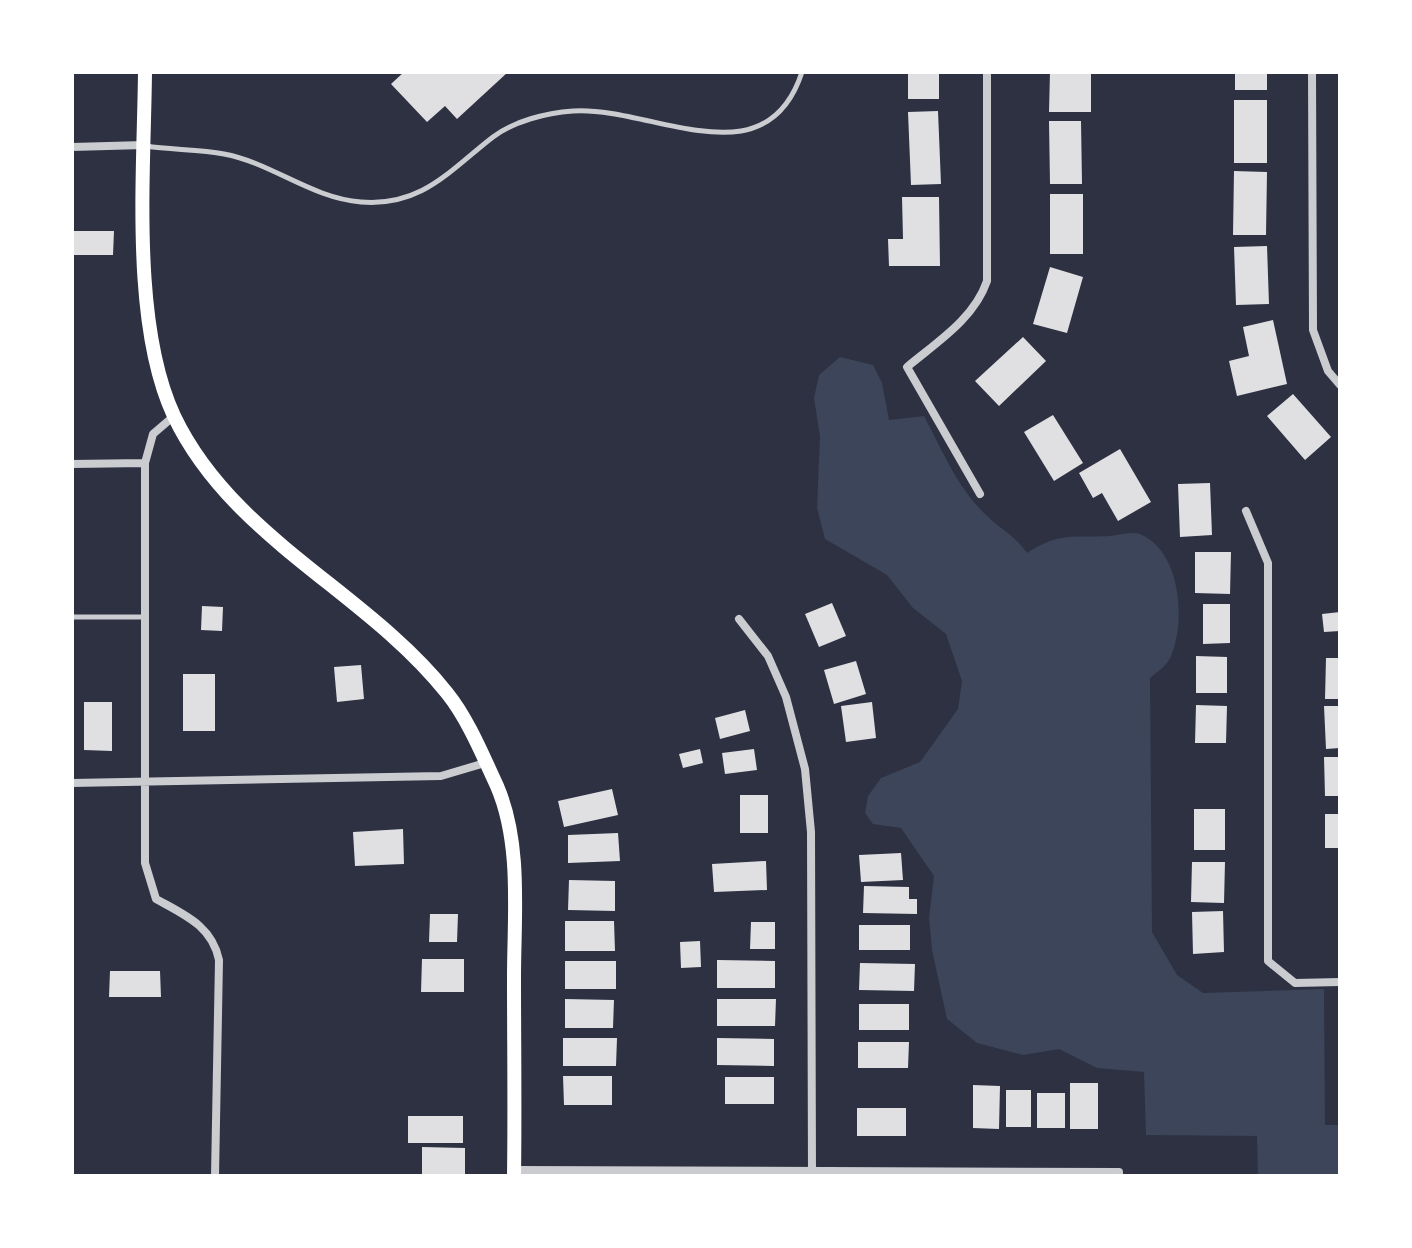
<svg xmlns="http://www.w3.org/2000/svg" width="1412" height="1248" font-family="'Source Sans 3',sans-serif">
	<rect width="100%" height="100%" fill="#2d3142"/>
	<!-- green -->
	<path fill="#3c4559" d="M 840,357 L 873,365 L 882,383 L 889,420 L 924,416 C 942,450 958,489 987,516 C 1002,530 1015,536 1027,553 C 1060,531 1073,538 1110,536 C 1119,535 1131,531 1140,534 C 1181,551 1186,621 1171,656 C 1168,665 1157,672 1150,678 L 1152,932 L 1177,975 L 1203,993 L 1324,989 L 1325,1125 L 1340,1125 L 1340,1176 L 1258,1176 L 1257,1136 L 1146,1135 L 1144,1072 L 1097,1068 L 1059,1049 L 1023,1055 L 977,1043 L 947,1019 L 932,950 L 929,917 L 934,876 L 901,828 L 873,824 L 865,813 L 868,796 L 881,778 L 920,762 L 958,709 L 962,681 L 946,634 L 913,608 L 887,575 L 825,539 L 817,508 L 820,437 L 814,398 L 819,375 Z"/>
	<!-- building -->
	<path fill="#e0e0e3" d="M 404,72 L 508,72 L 457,119 L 445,106 L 427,122 L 391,84 Z
		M 908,72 L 939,72 L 939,99 L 908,99 Z
		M 1050,72 L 1091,74 L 1091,112 L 1049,112 Z
		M 1235,72 L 1267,72 L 1267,90 L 1235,90 Z
		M 1234,100 L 1267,100 L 1267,163 L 1234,163 Z
		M 938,111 L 941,184 L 911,185 L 908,112 Z
		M 1049,121 L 1081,121 L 1082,184 L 1050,184 Z
		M 1234,171 L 1267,172 L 1266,235 L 1233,235 Z
		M 1050,194 L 1083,194 L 1083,254 L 1050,254 Z
		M 902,197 L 939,197 L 940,266 L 889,266 L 888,239 L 903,239 Z
		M 72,231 L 114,231 L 113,255 L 72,255 Z
		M 1267,246 L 1269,304 L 1236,305 L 1234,247 Z
		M 1050,267 L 1083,277 L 1067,333 L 1033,324 Z
		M 1273,320 L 1287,384 L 1237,396 L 1229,361 L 1249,356 L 1243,327 Z
		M 1023,337 L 1046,361 L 999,406 L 975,381 Z
		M 1293,394 L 1331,437 L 1305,460 L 1267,416 Z
		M 1053,415 L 1083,463 L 1054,481 L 1024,432 Z
		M 1120,449 L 1151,502 L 1118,521 L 1102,493 L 1093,498 L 1079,473 Z
		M 1210,483 L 1212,535 L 1180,537 L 1178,484 Z
		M 1195,552 L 1231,552 L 1230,594 L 1195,593 Z
		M 832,603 L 846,636 L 819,647 L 805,614 Z
		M 1203,604 L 1230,604 L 1230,643 L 1203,644 Z
		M 202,606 L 223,607 L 222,631 L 201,630 Z
		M 1340,612 L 1340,631 L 1324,632 L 1322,614 Z
		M 1196,656 L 1227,657 L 1227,693 L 1196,693 Z
		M 1326,658 L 1340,658 L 1340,699 L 1325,699 Z
		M 856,661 L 866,694 L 834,704 L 824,670 Z
		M 361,665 L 364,699 L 337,702 L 334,667 Z
		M 183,674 L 215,674 L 215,731 L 183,731 Z
		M 84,702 L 112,702 L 112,751 L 84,750 Z
		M 872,702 L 876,738 L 846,742 L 841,706 Z
		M 1196,705 L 1227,706 L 1226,743 L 1195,743 Z
		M 1324,706 L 1340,706 L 1340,748 L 1326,749 Z
		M 745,710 L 750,731 L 720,739 L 715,718 Z
		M 700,749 L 703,763 L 683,768 L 679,754 Z
		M 754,749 L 757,770 L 725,774 L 722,753 Z
		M 1324,757 L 1340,757 L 1340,796 L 1325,796 Z
		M 612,789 L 618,815 L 564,827 L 558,801 Z
		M 740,795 L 768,795 L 768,833 L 740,833 Z
		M 1194,809 L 1225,809 L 1225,850 L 1194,850 Z
		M 1325,814 L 1340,814 L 1340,848 L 1325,848 Z
		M 403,829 L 404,864 L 355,866 L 353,832 Z
		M 618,833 L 620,861 L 568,863 L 568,835 Z
		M 901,853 L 903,880 L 861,882 L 859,855 Z
		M 766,861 L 767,890 L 714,892 L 712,864 Z
		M 1192,862 L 1225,862 L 1224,903 L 1191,902 Z
		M 569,880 L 615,881 L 615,911 L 568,910 Z
		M 864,886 L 909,887 L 909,899 L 917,899 L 917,914 L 863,913 Z
		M 1223,911 L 1224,952 L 1193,954 L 1192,912 Z
		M 430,914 L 458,914 L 457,942 L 429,942 Z
		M 565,921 L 614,921 L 615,951 L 565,951 Z
		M 751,922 L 775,922 L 775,949 L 750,949 Z
		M 859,925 L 910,925 L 910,950 L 859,950 Z
		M 700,941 L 701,967 L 681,968 L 680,942 Z
		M 422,959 L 464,959 L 464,992 L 421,992 Z
		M 717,960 L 775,961 L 775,988 L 717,988 Z
		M 565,961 L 616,961 L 616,989 L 565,989 Z
		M 860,963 L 915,964 L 914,991 L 859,990 Z
		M 110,971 L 160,971 L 161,997 L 109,997 Z
		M 565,999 L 614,1000 L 613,1028 L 565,1028 Z
		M 717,999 L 776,999 L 775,1026 L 717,1026 Z
		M 859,1004 L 909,1004 L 909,1030 L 859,1030 Z
		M 563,1038 L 617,1038 L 616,1066 L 563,1066 Z
		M 717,1038 L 774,1039 L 774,1066 L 717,1065 Z
		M 858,1042 L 909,1042 L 908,1068 L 858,1068 Z
		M 563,1076 L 612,1076 L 612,1105 L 564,1105 Z
		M 725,1077 L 774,1077 L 774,1104 L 725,1104 Z
		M 1070,1083 L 1098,1083 L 1098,1129 L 1070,1129 Z
		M 973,1085 L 1000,1086 L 999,1129 L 973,1128 Z
		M 1006,1090 L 1031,1090 L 1031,1127 L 1006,1127 Z
		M 1037,1093 L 1065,1093 L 1065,1128 L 1037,1128 Z
		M 857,1108 L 906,1108 L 906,1136 L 857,1136 Z
		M 408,1116 L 463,1116 L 463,1143 L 408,1143 Z
		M 422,1147 L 465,1148 L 465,1176 L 422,1175 Z"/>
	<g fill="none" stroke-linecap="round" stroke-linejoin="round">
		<!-- service -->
		<path stroke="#caccd0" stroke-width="5" d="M 146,146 C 171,150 199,149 224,154 C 272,163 311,198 361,202 C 422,207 450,170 493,137 C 514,121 546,113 573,111 C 653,106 766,183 802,72
			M 72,617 L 144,617"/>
		<!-- minor -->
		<path stroke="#caccd0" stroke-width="8" d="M 1312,72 L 1313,330 L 1328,371 L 1340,385
			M 72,147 L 144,145
			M 174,416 L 153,434 L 145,463 L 145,863 L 156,899 C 185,915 212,926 219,960 L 215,1176
			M 72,464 L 145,463
			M 980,494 L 907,367 C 937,342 974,319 987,281 L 987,72
			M 1246,511 L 1268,563 L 1268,961 L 1295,983 L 1340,982
			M 739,619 L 768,656 L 786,697 L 805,769 L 811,832 L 812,1174
			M 72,783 L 441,776 L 485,763
			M 514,1170 L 1119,1172 L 1119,1176"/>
		<!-- secondary -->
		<path stroke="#fff" stroke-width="14" d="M 145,72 C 144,174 131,324 174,416 C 232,538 366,591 447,693 C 468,719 483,756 497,786 C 522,844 514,916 514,977 C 514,1043 515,1110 514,1176"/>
	</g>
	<!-- border -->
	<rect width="1412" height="1248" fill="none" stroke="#ffffff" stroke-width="148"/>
</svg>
